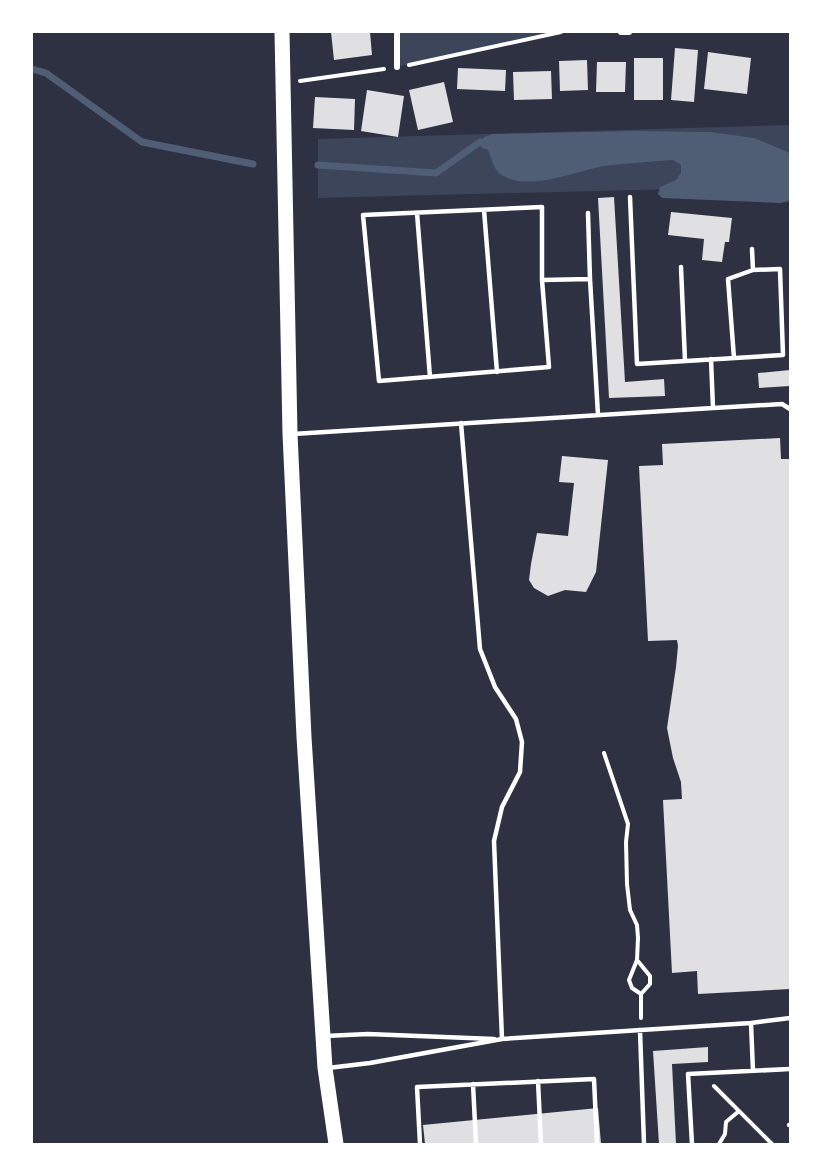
<svg xmlns="http://www.w3.org/2000/svg" width="822" height="1176" font-family="Overpass,sans-serif">
	<rect width="100%" height="100%" fill="#2d3142"/>
	<!-- green -->
	<path fill="#3c4559" d="M 397,32 L 561,32 L 397,67 Z
		M 790,125 L 790,186 L 318,198 L 318,139 Z"/>
	<!-- water -->
	<path fill="#4f5d75" d="M 633,131 L 710,132 L 754,138 L 790,153 L 790,201 L 780,203 L 662,198 L 658,194 L 660,187 L 676,180 L 681,173 L 681,165 L 673,160 C 650,162 627,163 604,166 C 575,171 528,193 500,174 C 494,170 491,157 488,150 L 482,148 L 480,142 L 484,137 L 493,134 Z"/>
	<g fill="none" stroke-linecap="round" stroke-linejoin="round">
		<!-- stream -->
		<path stroke="#4f5d75" stroke-width="7" d="M 32,69 L 46,73 L 142,142 L 253,164
			M 318,165 L 436,173 L 480,142"/>
	</g>
	<!-- building -->
	<path fill="#e0e0e3" d="M 331,32 L 370,32 L 372,55 L 334,60 Z
		M 675,48 L 698,50 L 694,102 L 671,100 Z
		M 708,52 L 751,58 L 747,94 L 704,89 Z
		M 634,58 L 663,58 L 663,100 L 634,100 Z
		M 587,60 L 588,90 L 560,91 L 559,61 Z
		M 597,62 L 626,62 L 625,92 L 596,92 Z
		M 458,68 L 506,70 L 505,91 L 457,89 Z
		M 551,71 L 552,99 L 514,100 L 513,72 Z
		M 444,82 L 453,122 L 418,130 L 409,90 Z
		M 367,90 L 404,96 L 398,137 L 361,131 Z
		M 315,97 L 355,99 L 354,130 L 313,128 Z
		M 614,197 L 625,382 L 664,379 L 665,396 L 609,398 L 598,198 Z
		M 671,212 L 732,218 L 729,242 L 725,242 L 722,262 L 702,260 L 704,239 L 668,235 Z
		M 790,370 L 790,386 L 759,388 L 758,373 Z
		M 780,438 L 781,459 L 790,459 L 790,989 L 698,994 L 697,971 L 672,973 L 663,800 L 682,799 L 681,782 L 673,758 L 667,728 L 676,667 L 678,646 L 677,640 L 648,641 L 639,466 L 663,465 L 662,444 Z
		M 562,456 L 608,460 L 596,572 L 586,592 L 565,590 L 548,596 L 534,588 L 529,580 L 531,564 L 537,533 L 568,536 L 574,483 L 559,482 Z
		M 708,1047 L 708,1062 L 672,1064 L 676,1144 L 659,1144 L 653,1051 Z
		M 598,1108 L 601,1144 L 425,1144 L 423,1125 Z"/>
	<g fill="none" stroke-linecap="round" stroke-linejoin="round">
		<!-- path -->
		<path stroke="#fff" stroke-width="4" d="M 409,65 L 561,32
			M 300,81 L 384,69
			M 604,753 L 628,824 L 626,842 L 627,884 L 630,910 L 637,925 L 638,938 L 637,960 L 629,980 L 632,988 L 641,994 L 641,1018
			M 637,960 L 650,976 L 650,984 L 641,994
			M 714,1086 L 772,1144
			M 719,1144 L 725,1134 L 726,1122 L 739,1111"/>
		<!-- service -->
		<path stroke="#fff" stroke-width="4.5" d="M 630,197 L 637,364 L 783,355 L 780,269 L 753,270 L 752,249
			M 484,210 L 497,372
			M 417,213 L 430,377
			M 588,213 L 590,279
			M 681,267 L 685,361
			M 542,280 L 542,207 L 363,215 L 379,381 L 549,367 L 542,280 L 590,279 L 598,415
			M 734,358 L 728,279 L 753,270
			M 713,408 L 782,404 L 790,409
			M 461,423 L 480,649 L 495,687 L 516,719 L 522,742 L 520,772 L 502,807 L 494,841 L 502,1039
			M 293,434 L 713,408 L 711,359
			M 751,1023 L 753,1071
			M 640,1030 L 644,1144
			M 325,1036 L 368,1034 L 494,1039
			M 328,1068 L 370,1063 L 502,1039 L 751,1023 L 790,1018
			M 538,1081 L 541,1144
			M 473,1084 L 476,1144
			M 789,1125 L 790,1125
			M 420,1144 L 417,1087 L 594,1079 L 597,1144
			M 692,1144 L 688,1074 L 790,1069"/>
		<!-- minor -->
		<path stroke="#fff" stroke-width="6" d="M 397,32 L 397,67
			M 621,32 L 629,32"/>
		<!-- primary -->
		<path stroke="#fff" stroke-width="15" d="M 282,32 L 290,434 L 304,737 L 325,1068 L 336,1144"/>
	</g>
	<!-- border -->
	<rect width="822" height="1176" fill="none" stroke="#ffffff" stroke-width="66"/>
</svg>
